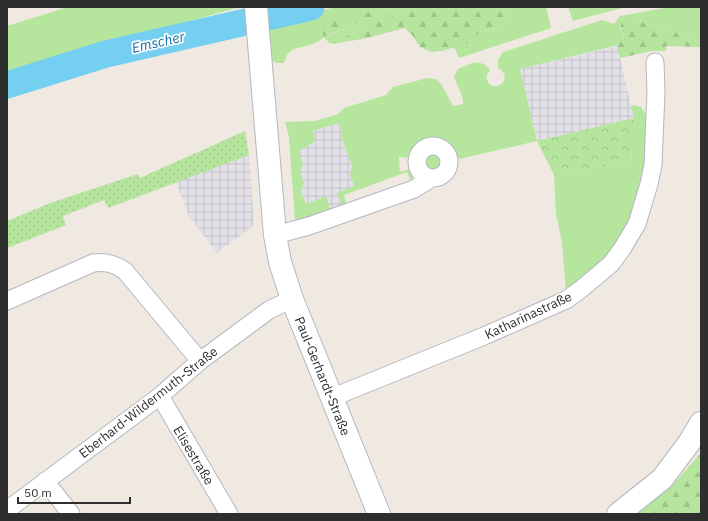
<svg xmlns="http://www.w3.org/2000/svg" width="708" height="521" font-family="'IBM Plex Sans',sans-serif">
	<defs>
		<pattern id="industrial-grid" width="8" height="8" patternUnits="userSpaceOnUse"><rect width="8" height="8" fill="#e3e1e8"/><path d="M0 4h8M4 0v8" fill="none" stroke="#c3c1c7"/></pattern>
		<pattern id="forest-firs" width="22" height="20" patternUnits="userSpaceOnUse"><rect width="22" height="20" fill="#b6e59e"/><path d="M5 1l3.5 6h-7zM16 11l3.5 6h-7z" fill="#9dc588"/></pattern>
		<pattern id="park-crowns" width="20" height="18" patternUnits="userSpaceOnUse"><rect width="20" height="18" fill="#b6e59e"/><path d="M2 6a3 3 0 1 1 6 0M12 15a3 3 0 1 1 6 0" fill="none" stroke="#9dc588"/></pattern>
		<pattern id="garden-dots" width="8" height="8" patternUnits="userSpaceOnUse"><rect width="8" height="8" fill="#b6e59e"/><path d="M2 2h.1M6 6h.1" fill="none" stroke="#9dc588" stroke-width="1.8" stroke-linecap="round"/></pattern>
	</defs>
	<rect width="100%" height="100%" fill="#efe9e1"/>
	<!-- industrial -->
	<path fill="url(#industrial-grid)" d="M 617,46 L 634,118 L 537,141 L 520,69 Z
		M 339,123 L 343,133 L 341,136 L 352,166 L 350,174 L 355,186 L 343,190 L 343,207 L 331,211 L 326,196 L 306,204 L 301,192 L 304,183 L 300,171 L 299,151 L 316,141 L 313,131 Z
		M 249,155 L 254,225 L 217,253 L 189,216 L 176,182 Z"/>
	<!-- grass -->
	<path fill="#b6e59e" d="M 68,7 L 240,7 L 7,72 L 7,26 Z
		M 336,7 L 393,7 L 376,10 L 320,26 L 325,37 L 395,7 L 414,7 L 365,27 L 330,44 L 324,37 C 321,40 317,42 313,44 C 299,49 288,46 284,63 L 277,63 L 269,60 L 266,24 Z
		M 512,7 L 546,7 L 551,28 L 459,58 L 454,47 L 468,43 L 481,31 L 498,30 L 510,23 Z
		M 568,7 L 626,7 L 573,21 Z
		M 670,7 L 701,7 L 701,38 L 668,31 L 629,18 L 621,24 L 620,29 L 624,38 L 623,41 L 618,45 L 520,69 L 537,141 L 459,159 C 448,133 418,129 409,158 L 399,157 L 400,172 L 411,169 L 413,176 L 411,182 L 407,172 L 344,195 L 347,205 L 343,207 L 337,193 L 354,186 L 350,174 L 352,166 L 341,136 L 341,134 L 342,133 L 339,123 L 313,131 L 316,141 L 299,151 L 303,163 L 300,171 L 304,183 L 301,192 L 306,204 L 326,196 L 331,211 L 301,222 L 295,221 L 289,137 L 285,122 L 315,121 L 338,114 L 344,108 L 386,95 L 393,87 L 427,78 L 436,79 L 442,85 L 453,106 L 463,104 C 463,92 457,88 454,76 L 458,69 C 471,64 479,57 490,70 C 487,74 485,77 488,82 C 495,94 515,78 498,68 L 498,60 L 503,52 L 602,20 L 614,24 L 620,16 Z
		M 634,105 L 641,107 L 647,116 L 646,167 L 630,221 L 605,261 L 566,293 L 562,242 L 556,214 L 554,175 L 631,161 L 634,118 L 631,106 Z
		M425 163a9 9 0 1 1 18 0a9 9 0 1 1-18 0Z"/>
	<!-- forest -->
	<path fill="url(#forest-firs)" d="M 395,7 L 324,37 L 320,25 L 376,10 Z
		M 414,7 L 512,7 L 510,23 L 498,30 L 481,31 L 468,43 L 442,51 L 431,52 L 420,47 L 412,35 L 405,28 L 363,39 L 330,44 L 365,27 Z
		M 629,18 L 668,31 L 701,38 L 701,47 L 666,46 L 666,51 L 652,51 L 620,58 L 617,46 L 622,41 L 624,36 C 618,29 620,21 629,18 Z
		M 701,453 L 701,514 L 635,514 L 666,487 L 669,489 Z"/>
	<!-- park -->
	<path fill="url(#park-crowns)" d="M 634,118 L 631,161 L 554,175 L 537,141 Z"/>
	<!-- garden -->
	<path fill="url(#garden-dots)" d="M 245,131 L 249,155 L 108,208 L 104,200 L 63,216 L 66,225 L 7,248 L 7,221 L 50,203 L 138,174 L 140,178 Z"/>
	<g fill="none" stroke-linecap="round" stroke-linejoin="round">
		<!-- river -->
		<path stroke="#75cff0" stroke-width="27" d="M 7,85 L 106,54 L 311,7"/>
		<defs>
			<path id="street" d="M417 162a16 16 0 1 1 32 0a16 16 0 1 1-32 0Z
				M 275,235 L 309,226 L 414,189 L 432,178
				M 7,301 L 93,263 C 106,261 115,264 125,271 L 200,361
				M 160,396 L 229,514
				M 331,398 L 484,336 L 566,300 L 580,290 L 611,264 L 622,249 L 637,224 L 649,184 L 653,165 L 656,92 L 655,62
				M 45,481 L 71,514
				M 7,510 L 160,396 L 200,361 L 269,310 L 292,299"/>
			<path id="secondary" d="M 256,7 L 275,235 L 280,262 L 292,299 L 379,514
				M 618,514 L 662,479 L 689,443 L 701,423"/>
		</defs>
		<!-- street casing -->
		<use href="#street" stroke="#b4b7c1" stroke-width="19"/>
		<!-- secondary casing -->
		<use href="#secondary" stroke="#b4b7c1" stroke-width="24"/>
		<!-- street -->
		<use href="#street" stroke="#fff" stroke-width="17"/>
		<!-- secondary -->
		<use href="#secondary" stroke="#fff" stroke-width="22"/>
	</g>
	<g text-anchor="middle" stroke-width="3.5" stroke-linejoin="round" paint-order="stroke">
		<!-- street labels -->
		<g font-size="13" fill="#2e2e2e" stroke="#fff">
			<text transform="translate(528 315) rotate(-25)" y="5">Katharinastraße</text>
			<text transform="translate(323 376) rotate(68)" y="5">Paul-Gerhardt-Straße</text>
			<text transform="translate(148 402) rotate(-38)" y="5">Eberhard-Wildermuth-Straße</text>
			<text transform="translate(194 455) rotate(59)" y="5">Elisestraße</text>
		</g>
		<!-- water labels -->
		<g font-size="14" font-style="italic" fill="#0d6fa3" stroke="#fff">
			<text transform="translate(158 42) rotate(-13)" y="5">Emscher</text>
		</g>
	</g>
	<!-- border -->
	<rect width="708" height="521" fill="none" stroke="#2e2e2e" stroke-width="16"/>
	<!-- scale -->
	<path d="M18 497v6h112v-6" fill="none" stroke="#2e2e2e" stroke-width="2"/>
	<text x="24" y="497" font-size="12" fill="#2e2e2e" stroke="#ffffff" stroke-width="3" paint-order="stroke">50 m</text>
</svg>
